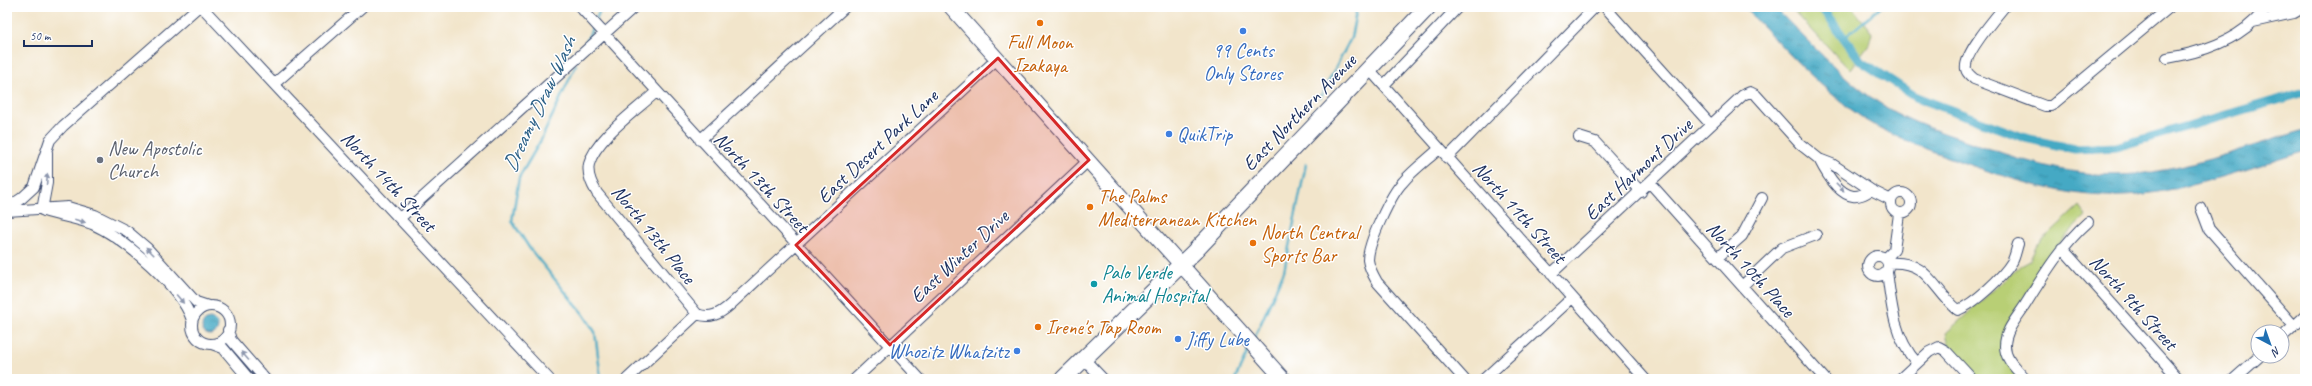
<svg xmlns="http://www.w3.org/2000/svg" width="2312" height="386" font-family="Caveat,sans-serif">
	<defs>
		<pattern id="water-ripples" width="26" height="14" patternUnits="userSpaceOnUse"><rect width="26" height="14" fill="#44a9c4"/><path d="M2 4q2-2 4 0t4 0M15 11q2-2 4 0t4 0" fill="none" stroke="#388aa2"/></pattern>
	</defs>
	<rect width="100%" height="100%" fill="#fff"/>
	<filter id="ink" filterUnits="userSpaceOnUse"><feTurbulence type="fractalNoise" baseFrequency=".025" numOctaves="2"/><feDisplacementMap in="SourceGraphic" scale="8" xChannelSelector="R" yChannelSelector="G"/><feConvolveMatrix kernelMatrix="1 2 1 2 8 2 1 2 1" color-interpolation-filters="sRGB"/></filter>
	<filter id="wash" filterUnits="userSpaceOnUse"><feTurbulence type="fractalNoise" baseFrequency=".012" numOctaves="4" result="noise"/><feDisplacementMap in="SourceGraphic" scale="16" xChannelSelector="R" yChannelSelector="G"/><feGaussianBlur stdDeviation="0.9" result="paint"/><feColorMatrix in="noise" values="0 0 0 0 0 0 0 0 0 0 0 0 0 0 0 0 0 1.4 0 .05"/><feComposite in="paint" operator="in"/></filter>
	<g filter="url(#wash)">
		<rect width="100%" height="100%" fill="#f2e5cb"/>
		<!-- park -->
		<path fill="#b8cf74" stroke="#6a7f69" d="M 1790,7 L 1852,7 L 1872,33 L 1869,44 L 1850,70 Z
			M 2079,206 L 2086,216 C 2050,248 2028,292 2003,333 L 2020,379 L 1979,379 L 1949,345 L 1946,333 L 2021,265 L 2030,260 L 2037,245 Z"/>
		<!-- water -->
		<path fill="url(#water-ripples)" stroke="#306c91" d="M 1744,7 L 1774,7 C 1808,40 1844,81 1884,106 C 1911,123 1941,132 1970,142 C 2033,164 2085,182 2153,172 C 2204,164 2255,144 2305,130 L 2305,151 C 2251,168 2195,188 2138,195 C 2078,201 2023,183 1967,164 C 1932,151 1898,140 1866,120 C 1823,92 1780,44 1744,7 Z
			M202 327a8 8 0 1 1 16 0a8 8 0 1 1-16 0Z"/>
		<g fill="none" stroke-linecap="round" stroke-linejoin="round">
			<!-- stream -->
			<path stroke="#44a9c4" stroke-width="2.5" d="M 596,20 L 601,7
				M 1844,38 L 1881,7
				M 585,45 L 593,26
				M 576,65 L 541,140 L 519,178 L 512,221 L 530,249 L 584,315 L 595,332 L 601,379
				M 1320,98 L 1351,38 L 1357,7
				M 1254,339 L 1284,271 L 1306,164
				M 1235,379 L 1249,349"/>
			<!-- canal -->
			<path stroke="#44a9c4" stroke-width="9" d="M 1821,7 L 1861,61 L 1916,97 L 2025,138 L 2075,149 L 2116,147 L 2305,92"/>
		</g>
	</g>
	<g filter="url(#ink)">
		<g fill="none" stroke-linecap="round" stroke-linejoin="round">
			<defs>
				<path id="street" d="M 202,7 L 549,379
					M 580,7 L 920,379
					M 1605,7 L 1711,125
					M 2004,7 C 1995,18 1963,55 1966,69 C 1967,74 1971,76 1974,79 L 2045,106 L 2051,106 L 2170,7
					M 2253,22 L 2294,13 L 2304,7
					M 2167,58 C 2198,53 2231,43 2254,21 C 2259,17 2262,11 2266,7
					M 1369,69 L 1645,379
					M 274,84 L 362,7
					M 1384,85 L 1458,7
					M 656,92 C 637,110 596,138 589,164 C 587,173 592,185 597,193 L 697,314 C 710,319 720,314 730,305 L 998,58
					M 1579,137 L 1595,142 L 1641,192
					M 700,140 L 845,7
					M 1439,149 C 1427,160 1413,170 1403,182 C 1391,194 1368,243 1368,260 C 1369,268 1373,275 1377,282 L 1464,379
					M 1447,158 L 1595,7
					M 1819,159 C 1825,171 1838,194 1853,196 C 1860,197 1866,193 1871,190
					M 1650,183 L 1825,379
					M1891 203a10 10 0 1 1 20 0a10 10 0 1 1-20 0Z
					M 7,208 L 22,198 L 34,187 L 50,140 L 63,126 L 198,7
					M 2201,208 L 2209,229 L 2294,326
					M 42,210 L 47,183 L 47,152
					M 7,211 L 68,207 L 95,215 L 127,231 L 147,248 L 196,302 L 208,306
					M 44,211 C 60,216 76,218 92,224 C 124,238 181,287 192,320
					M 400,218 L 634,7
					M 2062,248 L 2179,379
					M1868 266a10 10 0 1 1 20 0a10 10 0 1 1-20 0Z
					M 1717,258 L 1742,236 L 1762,198
					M 1886,258 L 1894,250 L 1899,214
					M 1889,263 C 1929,260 1932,289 1958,310 C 1974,304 2003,277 2012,262 C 2015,257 2016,250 2018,244
					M 1887,271 C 1891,304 1894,338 1917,363
					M 1551,274 L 1743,95 L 1750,92 L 1756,95 L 1800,144 L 1819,159 L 1832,164 L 1871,190 L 1891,200
					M 1742,286 L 1782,248 L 1816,235
					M192 325a19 19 0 1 1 38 0a19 19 0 1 1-38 0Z
					M 228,330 L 231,340 L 265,379
					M 2282,337 L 2305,316
					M 212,344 L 223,348 L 249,379
					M 1084,359 L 1103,379
					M 627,379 L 697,314
					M 855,379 L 1089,160
					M 1484,379 L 1572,298
					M 1900,379 L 1929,352 L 1939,347 L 1946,351 L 1972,379
					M 2025,379 C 2017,369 2005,360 2005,346 C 2005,329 2019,316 2027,302 C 2045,273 2062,245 2088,222
					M 2234,379 L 2260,356"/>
				<path id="secondary" d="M 951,7 L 1283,379"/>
				<path id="primary" d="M 1063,379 L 1195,251 L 1428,7"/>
			</defs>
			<!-- street casing -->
			<use href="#street" stroke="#3b4a6e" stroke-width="12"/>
			<!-- secondary casing -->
			<use href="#secondary" stroke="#3b4a6e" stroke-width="16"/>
			<!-- primary casing -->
			<use href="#primary" stroke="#3b4a6e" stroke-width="18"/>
			<!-- street -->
			<use href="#street" stroke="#fff" stroke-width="10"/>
			<!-- secondary -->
			<use href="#secondary" stroke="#fff" stroke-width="14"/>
			<!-- primary -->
			<use href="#primary" stroke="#fff" stroke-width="16"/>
		</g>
		<!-- one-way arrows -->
		<defs><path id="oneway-solid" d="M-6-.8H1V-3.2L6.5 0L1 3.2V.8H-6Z"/></defs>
		<g fill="#8d97ae">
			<use href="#oneway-solid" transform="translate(47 179) rotate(-86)"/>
			<use href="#oneway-solid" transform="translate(1840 187) rotate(46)"/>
			<use href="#oneway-solid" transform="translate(80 221) rotate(16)"/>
			<use href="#oneway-solid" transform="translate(150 251) rotate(-135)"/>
			<use href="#oneway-solid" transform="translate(180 299) rotate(50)"/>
			<use href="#oneway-solid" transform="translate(245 356) rotate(-131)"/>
		</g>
	</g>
	<!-- marked area -->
	<path fill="#d62828" fill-opacity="0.2" stroke="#d62828" stroke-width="3" stroke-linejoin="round" d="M 998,58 L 1089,160 L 890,345 L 796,245 Z"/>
	<!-- markers -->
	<g fill="#e8710a" stroke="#fff" stroke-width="1.5">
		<circle cx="1040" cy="23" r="4"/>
		<circle cx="1090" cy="207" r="4"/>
		<circle cx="1253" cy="243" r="4"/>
		<circle cx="1038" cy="327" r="4"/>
	</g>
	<g fill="#3f7fe0" stroke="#fff" stroke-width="1.5">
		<circle cx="1243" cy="31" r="4"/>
		<circle cx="1169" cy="134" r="4"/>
		<circle cx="1178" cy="339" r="4"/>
		<circle cx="1017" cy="351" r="4"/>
	</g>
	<circle fill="#6b7280" stroke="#fff" stroke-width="1.5" cx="100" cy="160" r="4"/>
	<circle fill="#0f9aa8" stroke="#fff" stroke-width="1.5" cx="1094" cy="284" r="4"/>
	<g text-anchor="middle" stroke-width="3" stroke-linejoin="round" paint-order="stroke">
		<!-- food labels -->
		<g font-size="20" fill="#c56008" stroke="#fff" text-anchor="start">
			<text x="1040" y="49" text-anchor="middle">Full Moon<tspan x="1040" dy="23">Izakaya</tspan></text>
			<text x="1098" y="203">The Palms<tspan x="1098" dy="23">Mediterranean Kitchen</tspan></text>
			<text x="1261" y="239">North Central<tspan x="1261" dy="23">Sports Bar</tspan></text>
			<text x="1046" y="334">Irene's Tap Room</text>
		</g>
		<!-- shop labels -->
		<g font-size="20" fill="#366cbe" stroke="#fff" text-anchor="start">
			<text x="1243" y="57" text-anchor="middle">99 Cents<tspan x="1243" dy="23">Only Stores</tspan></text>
			<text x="1177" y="141">QuikTrip</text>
			<text x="1186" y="346">Jiffy Lube</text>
			<text x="1009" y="358" text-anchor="end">Whozitz Whatzitz</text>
		</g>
		<!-- street labels -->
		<g font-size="20" fill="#1b2f5e" stroke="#fff">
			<text transform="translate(1299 112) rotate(-46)" y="7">East Northern Avenue</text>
			<text transform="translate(877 146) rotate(-43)" y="7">East Desert Park Lane</text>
			<text transform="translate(1638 169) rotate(-43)" y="7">East Harmont Drive</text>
			<text transform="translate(389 181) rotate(47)" y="7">North 14th Street</text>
			<text transform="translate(762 182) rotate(47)" y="7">North 13th Street</text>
			<text transform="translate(1520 212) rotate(48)" y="7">North 11th Street</text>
			<text transform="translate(654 234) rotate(51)" y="7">North 13th Place</text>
			<text transform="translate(959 256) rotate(-43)" y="7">East Winter Drive</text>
			<text transform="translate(1751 269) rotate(48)" y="7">North 10th Place</text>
			<text transform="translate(2134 302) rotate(48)" y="7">North 9th Street</text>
		</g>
		<!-- worship labels -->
		<g font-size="20" fill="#5b616d" stroke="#fff" text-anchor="start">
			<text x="108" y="155">New Apostolic<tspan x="108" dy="23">Church</tspan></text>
		</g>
		<!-- culture labels -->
		<g font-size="20" fill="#0d838f" stroke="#fff" text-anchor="start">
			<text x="1102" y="279">Palo Verde<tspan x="1102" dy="23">Animal Hospital</tspan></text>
		</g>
		<!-- water labels -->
		<g font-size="21" font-style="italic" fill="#2b6087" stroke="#fff">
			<text transform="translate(539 104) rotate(-65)" y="7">Dreamy Draw Wash</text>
		</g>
	</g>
	<!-- margin -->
	<rect width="2312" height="386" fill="none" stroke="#fff" stroke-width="24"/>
	<!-- north arrow -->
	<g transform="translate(2270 344) rotate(139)"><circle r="19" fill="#ffffff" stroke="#a4acbf"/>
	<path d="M0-3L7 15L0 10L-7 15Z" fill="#1f6fb2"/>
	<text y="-6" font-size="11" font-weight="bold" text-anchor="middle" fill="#1b2f5e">N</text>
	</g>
	<!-- scale -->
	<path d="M24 40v6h68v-6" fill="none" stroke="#1b2f5e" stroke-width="2"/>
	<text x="30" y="40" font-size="12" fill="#1b2f5e" stroke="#ffffff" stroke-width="3" paint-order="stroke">50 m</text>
</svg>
